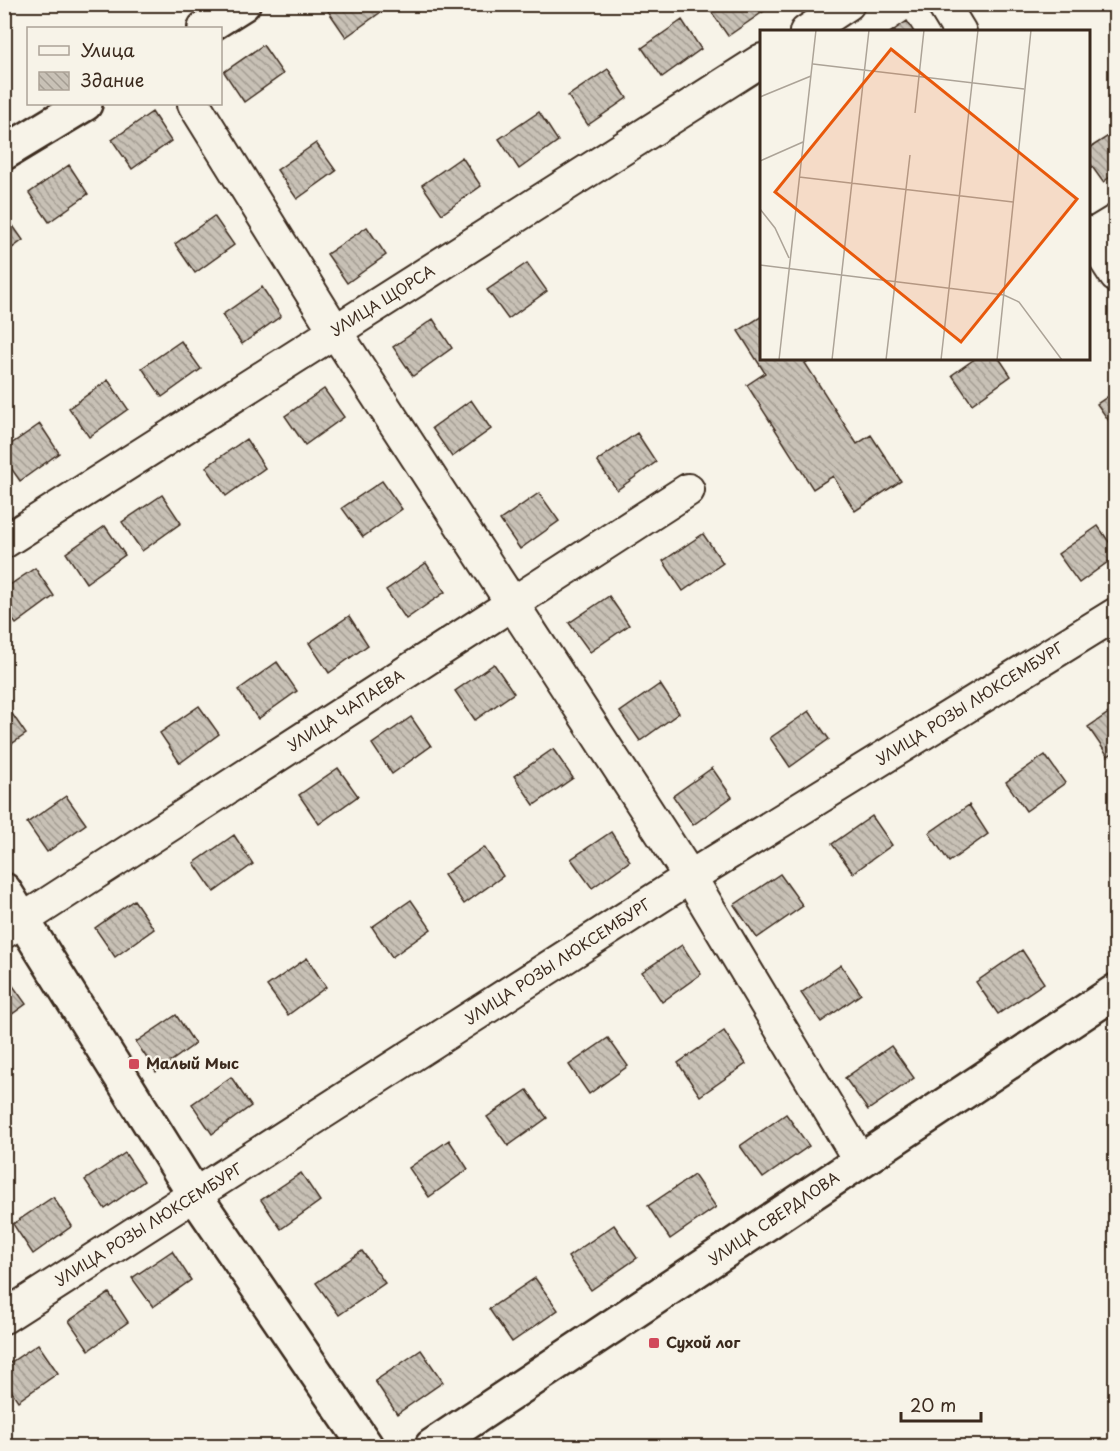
<svg xmlns="http://www.w3.org/2000/svg" width="1120" height="1451" font-family="'Playpen Sans',sans-serif">
	<defs>
		<pattern id="building-back-hatch" width="6" height="6" patternUnits="userSpaceOnUse" patternTransform="scale(1.5)"><rect width="6" height="6" fill="#c8c1b6"/><path d="M-1 5l2 2M0 0l6 6M5-1l2 2" fill="none" stroke="#a49d93"/></pattern>
	</defs>
	<rect width="100%" height="100%" fill="#f7f3e8"/>
	<filter id="ink" filterUnits="userSpaceOnUse"><feTurbulence type="fractalNoise" baseFrequency=".0167" numOctaves="2"/><feDisplacementMap in="SourceGraphic" scale="12" xChannelSelector="R" yChannelSelector="G"/><feConvolveMatrix kernelMatrix="1 2 1 2 8 2 1 2 1" color-interpolation-filters="sRGB"/></filter>
	<g filter="url(#ink)">
		<!-- building -->
		<path fill="url(#building-back-hatch)" stroke="#3b2a1e" stroke-width="1.5" d="M 331,4 L 382,4 L 385,9 L 346,37 L 326,8 Z
			M 712,4 L 764,4 L 767,9 L 728,36 L 708,7 Z
			M 682,20 L 701,49 L 662,77 L 642,48 Z
			M 907,21 L 914,32 L 891,32 Z
			M 263,45 L 283,74 L 244,102 L 224,72 Z
			M 608,69 L 627,98 L 588,125 L 568,96 Z
			M 152,112 L 171,141 L 132,169 L 112,140 Z
			M 539,112 L 558,141 L 519,169 L 499,139 Z
			M 1116,131 L 1116,173 L 1103,182 L 1088,161 L 1088,149 Z
			M 316,143 L 336,171 L 297,199 L 277,170 Z
			M 462,157 L 481,186 L 442,214 L 422,185 Z
			M 69,165 L 88,194 L 49,222 L 29,193 Z
			M 4,213 L 23,240 L 4,254 Z
			M 214,216 L 234,245 L 195,273 L 175,244 Z
			M 367,227 L 386,255 L 347,283 L 327,254 Z
			M 527,263 L 547,291 L 508,319 L 487,290 Z
			M 262,287 L 281,316 L 242,344 L 222,315 Z
			M 762,316 L 762,358 L 813,358 L 805,363 L 857,444 L 871,435 L 901,481 L 855,511 L 833,476 L 813,489 L 747,385 L 765,373 L 738,331 Z
			M 433,319 L 452,348 L 413,376 L 393,347 Z
			M 181,341 L 201,369 L 162,397 L 142,368 Z
			M 976,358 L 999,358 L 1011,376 L 972,404 L 952,375 Z
			M 108,380 L 128,409 L 89,437 L 69,408 Z
			M 324,389 L 344,417 L 305,445 L 285,416 Z
			M 1116,391 L 1116,431 L 1097,404 Z
			M 471,400 L 491,429 L 452,457 L 432,428 Z
			M 40,424 L 59,453 L 20,481 L 4,458 L 4,449 Z
			M 637,433 L 656,462 L 617,490 L 597,461 Z
			M 246,439 L 265,468 L 226,496 L 206,467 Z
			M 382,481 L 402,509 L 363,537 L 342,508 Z
			M 539,493 L 559,521 L 520,549 L 500,520 Z
			M 162,495 L 181,523 L 142,551 L 122,522 Z
			M 105,526 L 125,555 L 86,583 L 66,553 Z
			M 1098,526 L 1116,552 L 1116,556 L 1079,583 L 1058,554 Z
			M 703,534 L 723,563 L 683,591 L 663,561 Z
			M 426,563 L 445,592 L 406,619 L 386,590 Z
			M 35,568 L 54,596 L 16,624 L 4,608 L 4,589 Z
			M 609,596 L 629,625 L 590,652 L 569,623 Z
			M 349,616 L 368,645 L 329,673 L 309,643 Z
			M 277,662 L 297,691 L 258,719 L 238,690 Z
			M 494,664 L 514,693 L 475,720 L 455,691 Z
			M 660,684 L 679,713 L 640,741 L 620,712 Z
			M 6,705 L 26,734 L 4,749 L 4,706 Z
			M 199,706 L 219,734 L 180,763 L 160,733 Z
			M 1116,708 L 1116,751 L 1108,756 L 1088,727 Z
			M 809,711 L 829,739 L 790,767 L 770,738 Z
			M 411,717 L 431,746 L 392,774 L 372,744 Z
			M 553,749 L 573,778 L 534,805 L 514,776 Z
			M 1045,755 L 1065,783 L 1026,811 L 1006,782 Z
			M 338,768 L 358,796 L 319,824 L 299,795 Z
			M 712,768 L 732,797 L 693,825 L 673,796 Z
			M 66,796 L 86,824 L 47,852 L 27,823 Z
			M 969,805 L 988,834 L 949,862 L 929,833 Z
			M 872,816 L 892,845 L 853,873 L 832,844 Z
			M 611,832 L 630,861 L 592,888 L 571,859 Z
			M 234,835 L 253,864 L 214,892 L 194,863 Z
			M 484,847 L 503,876 L 464,904 L 444,875 Z
			M 780,874 L 803,906 L 757,938 L 734,905 Z
			M 134,900 L 154,929 L 115,957 L 95,928 Z
			M 411,900 L 431,929 L 392,957 L 372,927 Z
			M 682,945 L 701,974 L 662,1002 L 642,972 Z
			M 1022,950 L 1044,983 L 998,1014 L 976,982 Z
			M 307,958 L 326,987 L 288,1015 L 267,986 Z
			M 841,965 L 861,994 L 821,1022 L 801,993 Z
			M 6,976 L 26,1004 L 4,1020 L 4,977 Z
			M 176,1015 L 195,1044 L 156,1072 L 136,1042 Z
			M 724,1031 L 746,1064 L 700,1096 L 678,1063 Z
			M 608,1038 L 628,1066 L 589,1094 L 569,1065 Z
			M 891,1046 L 914,1078 L 868,1110 L 845,1078 Z
			M 231,1077 L 251,1106 L 212,1134 L 192,1104 Z
			M 527,1090 L 547,1118 L 508,1146 L 487,1117 Z
			M 786,1114 L 809,1146 L 763,1178 L 740,1146 Z
			M 449,1140 L 468,1169 L 429,1197 L 409,1168 Z
			M 125,1153 L 144,1181 L 105,1209 L 85,1180 Z
			M 301,1173 L 320,1201 L 281,1229 L 261,1200 Z
			M 694,1175 L 716,1207 L 670,1239 L 648,1206 Z
			M 53,1197 L 72,1226 L 33,1254 L 13,1224 Z
			M 614,1225 L 637,1258 L 591,1290 L 568,1257 Z
			M 172,1251 L 191,1280 L 153,1307 L 132,1278 Z
			M 362,1251 L 385,1283 L 339,1315 L 316,1283 Z
			M 535,1278 L 558,1310 L 512,1342 L 489,1309 Z
			M 109,1293 L 128,1322 L 89,1350 L 69,1321 Z
			M 38,1344 L 58,1373 L 18,1401 L 4,1380 L 4,1367 Z
			M 421,1350 L 443,1382 L 397,1414 L 375,1381 Z"/>
		<g fill="none" stroke-linecap="round" stroke-linejoin="round">
			<defs>
				<path id="minor" d="M 943,4 L 960,32
					M 806,32 L 848,4
					M 194,104 L 335,331 L 690,877 L 860,1161
					M 1088,233 L 1116,276
					M 1088,238 L 1116,221
					M 4,542 L 762,60
					M 4,932 L 688,490
					M 4,1317 L 690,877 L 1116,614"/>
				<path id="tertiary" d="M 205,28 L 243,4
					M 4,153 L 85,104
					M 4,890 L 196,1197 L 366,1446
					M 432,1446 L 1116,991"/>
			</defs>
			<!-- minor casing -->
			<use href="#minor" stroke="#3b2a1e" stroke-width="36"/>
			<!-- tertiary casing -->
			<use href="#tertiary" stroke="#3b2a1e" stroke-width="38"/>
			<!-- minor -->
			<use href="#minor" stroke="#f7f3e8" stroke-width="32"/>
			<!-- tertiary -->
			<use href="#tertiary" stroke="#f7f3e8" stroke-width="33"/>
		</g>
	</g>
	<!-- markers -->
	<g fill="#d1495b" stroke="#f7f3e8" stroke-width="2">
		<rect x="128" y="1058" width="12" height="12" rx="3"/>
		<rect x="648" y="1337" width="12" height="12" rx="3"/>
	</g>
	<g text-anchor="middle" stroke-width="4.5" stroke-linejoin="round" paint-order="stroke">
		<!-- street labels -->
		<g font-size="15" fill="#3b2a1e" stroke="#f7f3e8">
			<text transform="translate(383 301) rotate(-32)" y="5">УЛИЦА ЩОРСА</text>
			<text transform="translate(970 704) rotate(-32)" y="5">УЛИЦА РОЗЫ ЛЮКСЕМБУРГ</text>
			<text transform="translate(346 711) rotate(-33)" y="5">УЛИЦА ЧАПАЕВА</text>
			<text transform="translate(558 962) rotate(-33)" y="5">УЛИЦА РОЗЫ ЛЮКСЕМБУРГ</text>
			<text transform="translate(774 1219) rotate(-34)" y="5">УЛИЦА СВЕРДЛОВА</text>
			<text transform="translate(149 1225) rotate(-32)" y="5">УЛИЦА РОЗЫ ЛЮКСЕМБУРГ</text>
		</g>
		<!-- poi labels -->
		<g font-size="15" font-weight="bold" fill="#3b2a1e" stroke="#f7f3e8" text-anchor="start">
			<text x="146" y="1069">Малый Мыс</text>
			<text x="666" y="1348">Сухой лог</text>
		</g>
	</g>
	<!-- overview -->
	<g transform="translate(760 30)">
		<rect width="330" height="330" fill="#f7f3e8"/>
		<path fill="none" stroke="#aca397" stroke-width="1.5" d="M 53,34 L 264,59M 0,67 L 51,46M 155,83 L 164,0M 0,131 L 43,112M 39,147 L 253,172M 0,179 L 15,198 L 29,228M 0,235 L 244,265 L 259,272 L 302,330M 19,330 L 56,0M 72,330 L 109,0M 126,330 L 150,125M 181,330 L 218,0M 237,330 L 271,0"/>
		<path fill="#e8590c" fill-opacity="0.15" stroke="#e8590c" stroke-width="3" d="M 131,19 L 317,169 L 201,312 L 15,162 Z"/>
		<rect width="330" height="330" fill="none" stroke="#3b2a1e" stroke-width="3"/>
	</g>
	<!-- margin -->
	<rect width="1120" height="1451" fill="none" stroke="#f7f3e8" stroke-width="24"/>
	<rect x="12" y="12" width="1096" height="1427" fill="none" stroke="#3b2a1e" stroke-width="2" filter="url(#ink)"/>
	<!-- legend -->
	<rect x="27" y="27" width="195" height="78" fill="#f7f3e8" stroke="#aca397" stroke-width="1.5"/>
	<rect x="39" y="46" width="30" height="9" fill="#f7f3e8" stroke="#aca397" stroke-width="1.5"/>
	<text x="81" y="57" font-size="18" fill="#3b2a1e">Улица</text>
	<rect x="39" y="72" width="30" height="18" fill="url(#building-back-hatch)" stroke="#aca397" stroke-width="1.5"/>
	<text x="81" y="87" font-size="18" fill="#3b2a1e">Здание</text>
	<!-- scale -->
	<path d="M901 1412v9h80v-9" fill="none" stroke="#3b2a1e" stroke-width="3"/>
	<text x="910" y="1412" font-size="18" fill="#3b2a1e" stroke="#f7f3e8" stroke-width="4.5" paint-order="stroke">20 m</text>
</svg>
